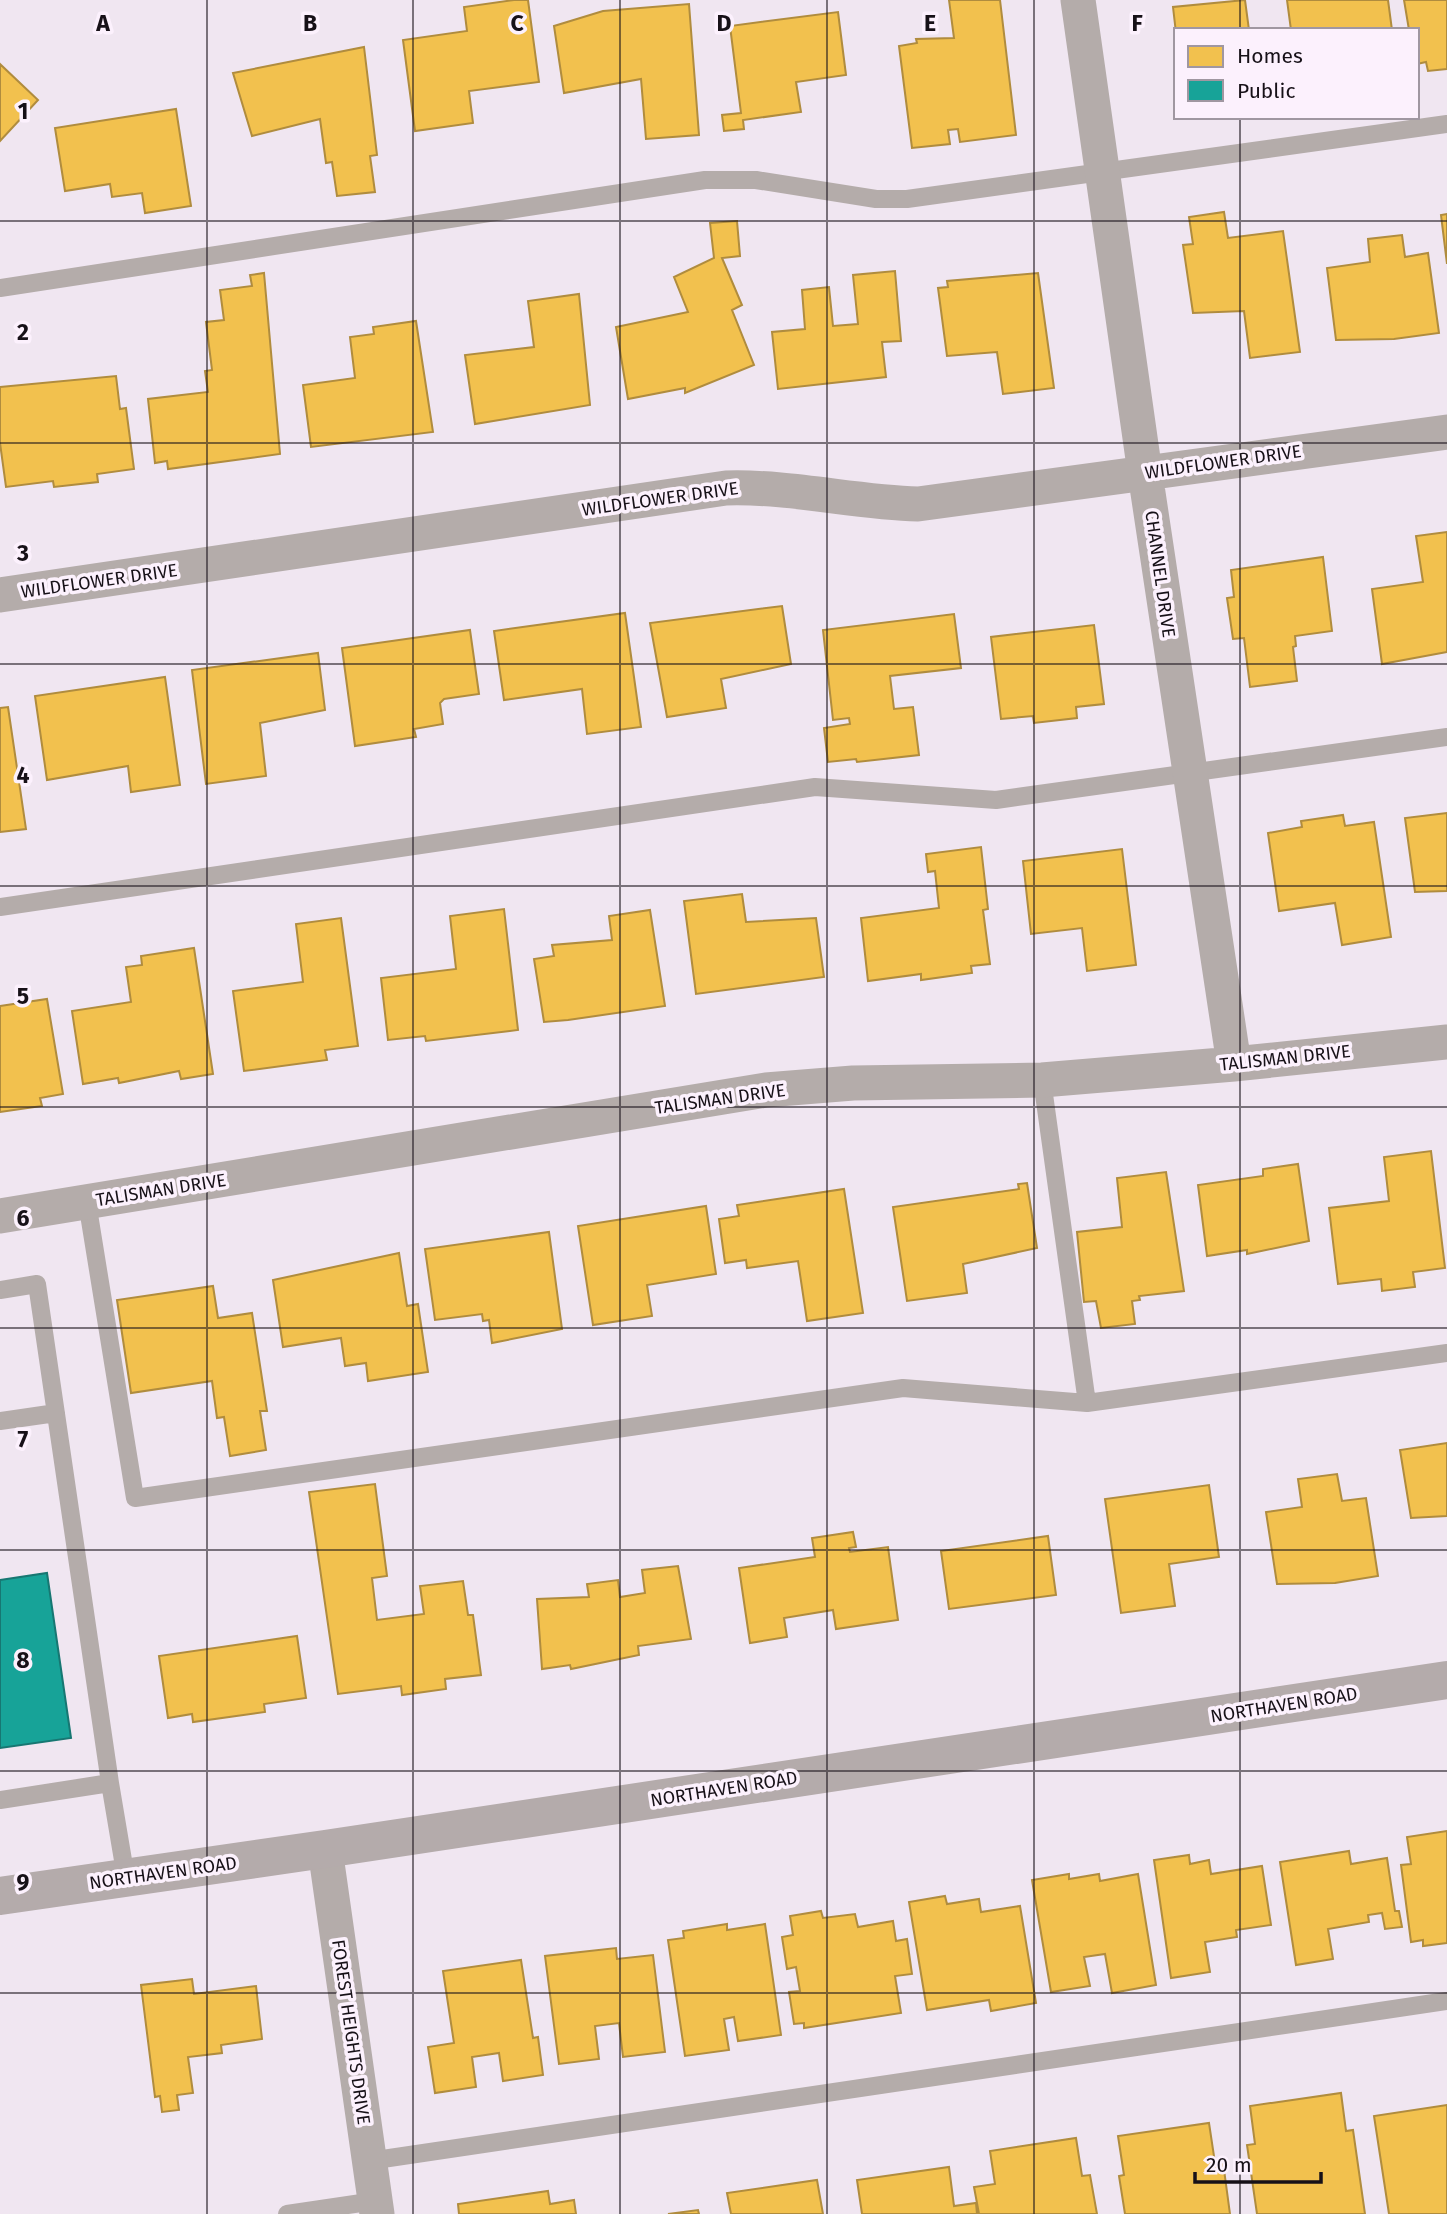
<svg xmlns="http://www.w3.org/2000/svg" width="1447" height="2214" font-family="'Fira Sans',sans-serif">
	<rect width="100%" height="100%" fill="#f0e6f1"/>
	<!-- homes -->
	<path fill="#f2c14e" stroke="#b08c3e" stroke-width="2" d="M 514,0 L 528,0 L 539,82 L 469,91 L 473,123 L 415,131 L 403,40 L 467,31 L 464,7 Z
		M 949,0 L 1000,0 L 1016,135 L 960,142 L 958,129 L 948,130 L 950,144 L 912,148 L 899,46 L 917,43 L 916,39 L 954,38 Z
		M 1245,0 L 1249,30 L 1176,30 L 1176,33 L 1173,7 Z
		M 1287,0 L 1388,0 L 1392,30 L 1291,30 Z
		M 1404,0 L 1447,0 L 1447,69 L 1428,71 L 1426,62 L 1417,64 L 1417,30 L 1409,30 Z
		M 689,4 L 699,135 L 646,139 L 641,79 L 564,93 L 554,26 L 603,11 Z
		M 838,12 L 846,75 L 796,82 L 801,112 L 743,120 L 744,129 L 724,131 L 722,115 L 741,113 L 730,26 Z
		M 364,47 L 377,155 L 370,156 L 375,192 L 337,196 L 332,162 L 326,163 L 320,119 L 252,136 L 233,73 Z
		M 0,64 L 38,100 L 0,141 Z
		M 176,109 L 191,206 L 145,213 L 142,193 L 112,197 L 110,184 L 65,191 L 55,128 Z
		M 1224,212 L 1228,238 L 1283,231 L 1300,352 L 1250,358 L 1244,311 L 1193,313 L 1183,245 L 1193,244 L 1189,217 Z
		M 1447,214 L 1447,264 L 1441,215 Z
		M 737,221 L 740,256 L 722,258 L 742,305 L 732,310 L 754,365 L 685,393 L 685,388 L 628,399 L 616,327 L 688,312 L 674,277 L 714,258 L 710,223 Z
		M 1402,235 L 1405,257 L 1428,253 L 1439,333 L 1394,339 L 1336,340 L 1327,268 L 1370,262 L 1368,239 Z
		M 895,271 L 901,341 L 882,342 L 886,377 L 778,389 L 772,332 L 805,329 L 802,290 L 829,287 L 833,326 L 858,324 L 853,275 Z
		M 264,273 L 280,454 L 168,469 L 167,461 L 155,463 L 148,399 L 208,392 L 205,371 L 212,370 L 206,322 L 224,320 L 220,290 L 252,286 L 250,275 Z
		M 1038,273 L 1054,388 L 1003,394 L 997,352 L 947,356 L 938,288 L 948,287 L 947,281 Z
		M 579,294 L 590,405 L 475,424 L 465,355 L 534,347 L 528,301 Z
		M 416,321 L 433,432 L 311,447 L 303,385 L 355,378 L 350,337 L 374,334 L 373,327 Z
		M 116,376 L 120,409 L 126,408 L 134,469 L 97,474 L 98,482 L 54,487 L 53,481 L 6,487 L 0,443 L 0,387 Z
		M 1447,532 L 1447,652 L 1382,664 L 1372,589 L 1423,582 L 1416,536 Z
		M 1323,557 L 1332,631 L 1295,636 L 1296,646 L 1293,647 L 1297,681 L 1250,687 L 1244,638 L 1233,639 L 1227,598 L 1234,597 L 1231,570 Z
		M 782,606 L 791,664 L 721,679 L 726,708 L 667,717 L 650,623 Z
		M 625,613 L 641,727 L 587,734 L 582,689 L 504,700 L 494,631 Z
		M 954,614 L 961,668 L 890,676 L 894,709 L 913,707 L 919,755 L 857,762 L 856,759 L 828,762 L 824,728 L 850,724 L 849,718 L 833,720 L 823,630 Z
		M 1094,625 L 1104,704 L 1076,707 L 1077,718 L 1034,723 L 1033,716 L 1001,719 L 991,637 Z
		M 470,630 L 479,694 L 444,699 L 440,703 L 443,724 L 414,729 L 416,737 L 355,746 L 342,648 Z
		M 318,653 L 325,710 L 260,723 L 266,776 L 206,784 L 192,670 Z
		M 165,677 L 180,785 L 131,792 L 128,766 L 47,780 L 35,696 Z
		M 8,707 L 26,829 L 0,832 L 0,708 Z
		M 1447,813 L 1447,891 L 1415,892 L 1405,818 Z
		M 1343,815 L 1345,826 L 1374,822 L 1391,937 L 1342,945 L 1335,903 L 1279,911 L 1268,833 L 1302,827 L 1301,821 Z
		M 981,847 L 988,909 L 983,910 L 990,964 L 971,966 L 972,973 L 921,980 L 921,974 L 868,981 L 861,918 L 939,908 L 935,871 L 928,872 L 926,854 Z
		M 1122,849 L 1136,965 L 1087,971 L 1082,928 L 1031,934 L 1023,861 Z
		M 742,894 L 746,922 L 816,918 L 824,977 L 696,994 L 684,901 Z
		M 504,909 L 518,1030 L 426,1041 L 425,1036 L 388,1040 L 381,978 L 456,969 L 450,916 Z
		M 650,910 L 665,1006 L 568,1020 L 544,1022 L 534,959 L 554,956 L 552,945 L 612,940 L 609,916 Z
		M 341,918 L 358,1046 L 325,1050 L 327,1060 L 244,1071 L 233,991 L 303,982 L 296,924 Z
		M 194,948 L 213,1074 L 181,1079 L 179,1071 L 119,1083 L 118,1078 L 83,1084 L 72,1011 L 131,1002 L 126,967 L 142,965 L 141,956 Z
		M 47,999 L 63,1094 L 40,1098 L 42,1106 L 0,1112 L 0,1006 Z
		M 1431,1151 L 1445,1268 L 1413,1272 L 1415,1287 L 1382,1291 L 1381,1279 L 1338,1284 L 1329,1208 L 1389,1201 L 1384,1157 Z
		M 1298,1164 L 1309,1241 L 1247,1254 L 1247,1250 L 1207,1256 L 1198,1185 L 1263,1176 L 1263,1169 Z
		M 1166,1172 L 1184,1291 L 1139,1296 L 1140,1300 L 1132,1301 L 1135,1324 L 1101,1328 L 1096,1301 L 1084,1302 L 1077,1232 L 1122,1227 L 1117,1178 Z
		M 1027,1183 L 1037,1248 L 963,1264 L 967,1293 L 907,1301 L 893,1207 L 1019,1189 L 1018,1184 Z
		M 844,1189 L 863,1313 L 807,1321 L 798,1261 L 747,1268 L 746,1260 L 725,1263 L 719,1219 L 739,1216 L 737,1205 Z
		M 706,1206 L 716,1274 L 647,1285 L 652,1316 L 593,1325 L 578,1226 Z
		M 549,1232 L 562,1329 L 492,1343 L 489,1320 L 483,1321 L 482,1314 L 435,1320 L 425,1249 Z
		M 399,1253 L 407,1306 L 418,1304 L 428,1372 L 368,1381 L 366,1363 L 345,1366 L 341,1338 L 283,1347 L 273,1280 Z
		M 213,1286 L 218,1318 L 252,1313 L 267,1411 L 260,1411 L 266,1450 L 230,1456 L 224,1417 L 217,1418 L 212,1381 L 131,1393 L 117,1300 Z
		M 1447,1443 L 1447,1516 L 1411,1518 L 1400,1450 Z
		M 1337,1474 L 1342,1501 L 1366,1498 L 1378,1576 L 1335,1583 L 1277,1584 L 1266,1512 L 1302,1507 L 1298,1479 Z
		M 375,1484 L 387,1576 L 372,1578 L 377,1620 L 424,1614 L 420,1586 L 463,1581 L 468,1615 L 473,1615 L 481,1675 L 445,1679 L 446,1689 L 402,1695 L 401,1686 L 338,1694 L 309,1492 Z
		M 1209,1485 L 1219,1557 L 1169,1564 L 1175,1606 L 1121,1613 L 1105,1499 Z
		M 853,1532 L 856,1547 L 849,1548 L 850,1552 L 888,1547 L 898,1620 L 836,1629 L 833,1610 L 784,1618 L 787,1637 L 750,1643 L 739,1568 L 815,1557 L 812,1538 Z
		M 1048,1536 L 1056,1595 L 949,1609 L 941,1551 Z
		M 678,1566 L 691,1639 L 638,1646 L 639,1655 L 571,1669 L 570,1665 L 542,1669 L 537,1599 L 589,1597 L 587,1584 L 618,1580 L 620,1597 L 645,1593 L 642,1570 Z
		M 297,1636 L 306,1698 L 264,1704 L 265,1712 L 193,1722 L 192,1714 L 168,1718 L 159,1656 Z
		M 1447,1831 L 1447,1943 L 1423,1946 L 1423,1940 L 1411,1942 L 1401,1865 L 1411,1864 L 1407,1837 Z
		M 1349,1851 L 1351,1864 L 1387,1858 L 1395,1911 L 1399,1911 L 1402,1927 L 1385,1929 L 1382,1913 L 1368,1915 L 1369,1922 L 1328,1929 L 1333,1959 L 1296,1965 L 1280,1862 Z
		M 1189,1855 L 1190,1864 L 1209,1860 L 1211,1874 L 1262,1866 L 1271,1925 L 1236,1930 L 1237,1937 L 1205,1942 L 1210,1972 L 1171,1978 L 1154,1860 Z
		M 1069,1874 L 1069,1879 L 1099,1874 L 1100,1881 L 1138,1874 L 1156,1985 L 1112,1993 L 1105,1954 L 1084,1957 L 1090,1986 L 1051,1992 L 1032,1880 Z
		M 945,1896 L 947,1904 L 979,1899 L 981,1912 L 1020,1906 L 1036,2003 L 991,2011 L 989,2000 L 927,2010 L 909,1902 Z
		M 821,1911 L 823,1918 L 855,1914 L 858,1927 L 893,1921 L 896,1941 L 907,1939 L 912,1974 L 895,1976 L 901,2013 L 804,2028 L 804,2023 L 794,2024 L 789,1992 L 800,1991 L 796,1967 L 787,1969 L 782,1937 L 793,1935 L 790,1916 Z
		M 727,1924 L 727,1930 L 765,1924 L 781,2035 L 738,2041 L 734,2017 L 724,2019 L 729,2050 L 685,2056 L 668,1940 L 684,1938 L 683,1931 Z
		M 616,1948 L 617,1959 L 653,1955 L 665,2052 L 623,2057 L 619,2023 L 595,2026 L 599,2059 L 559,2064 L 545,1956 Z
		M 521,1960 L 533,2038 L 538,2037 L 543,2075 L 503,2081 L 499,2053 L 472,2057 L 476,2087 L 435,2093 L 428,2047 L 454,2043 L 443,1971 Z
		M 192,1979 L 194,1994 L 256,1986 L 262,2039 L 221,2045 L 222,2053 L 188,2057 L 193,2093 L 177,2095 L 179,2110 L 162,2112 L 160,2096 L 155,2097 L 141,1985 Z
		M 1341,2093 L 1346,2131 L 1353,2130 L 1365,2214 L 1257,2214 L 1247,2145 L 1255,2144 L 1250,2106 Z
		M 1447,2105 L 1447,2214 L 1389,2214 L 1374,2116 Z
		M 1209,2123 L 1215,2163 L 1223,2162 L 1230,2214 L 1125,2214 L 1119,2176 L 1124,2175 L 1118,2136 Z
		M 1076,2138 L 1082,2176 L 1090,2175 L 1097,2214 L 979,2214 L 974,2187 L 995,2184 L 990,2151 Z
		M 949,2167 L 954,2206 L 976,2203 L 977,2214 L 862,2214 L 857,2180 Z
		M 817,2180 L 823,2214 L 731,2214 L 727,2193 Z
		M 548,2191 L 550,2204 L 574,2200 L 576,2214 L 459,2214 L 458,2204 Z
		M 698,2210 L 699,2214 L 668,2214 Z"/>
	<!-- public -->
	<path fill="#17a398" stroke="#177772" stroke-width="2" d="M 47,1573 L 71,1738 L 0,1748 L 0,1580 Z"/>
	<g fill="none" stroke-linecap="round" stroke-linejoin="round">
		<!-- lane -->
		<path stroke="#b4acaa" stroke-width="18" d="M 0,288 L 705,180 L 756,180 L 876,199 L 907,199 L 1447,124
			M 0,907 L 815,787 L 996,800 L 1447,737
			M 1042,1080 L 1087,1403
			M 87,1202 L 135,1498 L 903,1388 L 1087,1403 L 1447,1353
			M 0,1290 L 37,1284 L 110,1783 L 0,1800
			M 0,1421 L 56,1413
			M 110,1783 L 126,1878
			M 369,2161 L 1447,2001
			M 287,2214 L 375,2201"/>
		<!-- street -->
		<path stroke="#b4acaa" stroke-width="35" d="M 1078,0 L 1145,473 L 1234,1064
			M 0,595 L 726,488 C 790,486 854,502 918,504 L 1447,432
			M 0,1216 L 766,1090 L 853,1083 L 1042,1080 L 1234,1064 L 1447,1042
			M 325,1849 L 377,2214"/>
		<!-- secondary -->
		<path stroke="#b4abab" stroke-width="38" d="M 0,1896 L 325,1849 L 1447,1680"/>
	</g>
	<!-- grid -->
	<path fill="none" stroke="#171118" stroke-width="2" stroke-opacity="0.55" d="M 207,0 L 207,2214M 413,0 L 413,2214M 620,0 L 620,2214M 827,0 L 827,2214M 1034,0 L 1034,2214M 1240,0 L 1240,30M 1240,117 L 1240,2214M 0,221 L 1447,221M 0,443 L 1447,443M 0,664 L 1447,664M 0,886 L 1447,886M 0,1107 L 1447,1107M 0,1328 L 1447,1328M 0,1550 L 1447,1550M 0,1771 L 1447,1771M 0,1993 L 1447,1993"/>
	<g text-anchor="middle" stroke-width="7" stroke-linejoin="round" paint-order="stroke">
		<!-- street labels -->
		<g font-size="18" fill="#171118" stroke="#fcf1fd">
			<text transform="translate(1223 462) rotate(-8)" y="6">WILDFLOWER DRIVE</text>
			<text transform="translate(660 499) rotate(-8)" y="6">WILDFLOWER DRIVE</text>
			<text transform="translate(1160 574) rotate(82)" y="6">CHANNEL DRIVE</text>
			<text transform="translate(99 581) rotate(-8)" y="6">WILDFLOWER DRIVE</text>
			<text transform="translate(1285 1058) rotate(-6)" y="6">TALISMAN DRIVE</text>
			<text transform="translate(720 1099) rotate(-8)" y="6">TALISMAN DRIVE</text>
			<text transform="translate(161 1190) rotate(-9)" y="6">TALISMAN DRIVE</text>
			<text transform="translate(1284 1705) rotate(-9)" y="6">NORTHAVEN ROAD</text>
			<text transform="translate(724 1789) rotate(-9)" y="6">NORTHAVEN ROAD</text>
			<text transform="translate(163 1873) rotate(-8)" y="6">NORTHAVEN ROAD</text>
			<text transform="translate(351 2032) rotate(82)" y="6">FOREST HEIGHTS DRIVE</text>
		</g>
	</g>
	<g font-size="23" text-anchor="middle" font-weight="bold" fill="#171118" stroke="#fcf1fd" stroke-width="7" stroke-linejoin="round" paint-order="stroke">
		<text x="103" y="31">A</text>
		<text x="310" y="31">B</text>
		<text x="517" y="31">C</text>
		<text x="724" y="31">D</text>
		<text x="930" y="31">E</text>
		<text x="1137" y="31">F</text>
		<text x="23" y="119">1</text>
		<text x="23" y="340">2</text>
		<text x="23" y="561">3</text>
		<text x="23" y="783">4</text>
		<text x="23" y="1004">5</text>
		<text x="23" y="1226">6</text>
		<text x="23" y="1447">7</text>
		<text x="23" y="1668">8</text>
		<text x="23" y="1890">9</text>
	</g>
	<!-- legend -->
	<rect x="1174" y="28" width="245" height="91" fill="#fcf1fd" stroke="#a097a1" stroke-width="2"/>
	<rect x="1188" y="46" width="35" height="21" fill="#f2c14e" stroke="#a097a1" stroke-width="2"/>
	<text x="1237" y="63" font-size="21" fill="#171118">Homes</text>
	<rect x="1188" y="80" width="35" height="21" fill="#17a398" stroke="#a097a1" stroke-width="2"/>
	<text x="1237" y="98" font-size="21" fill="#171118">Public</text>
	<!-- scale -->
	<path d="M1195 2172v10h126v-10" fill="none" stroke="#171118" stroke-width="3.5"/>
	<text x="1206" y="2172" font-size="21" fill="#171118" stroke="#fcf1fd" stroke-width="5" paint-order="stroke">20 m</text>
</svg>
